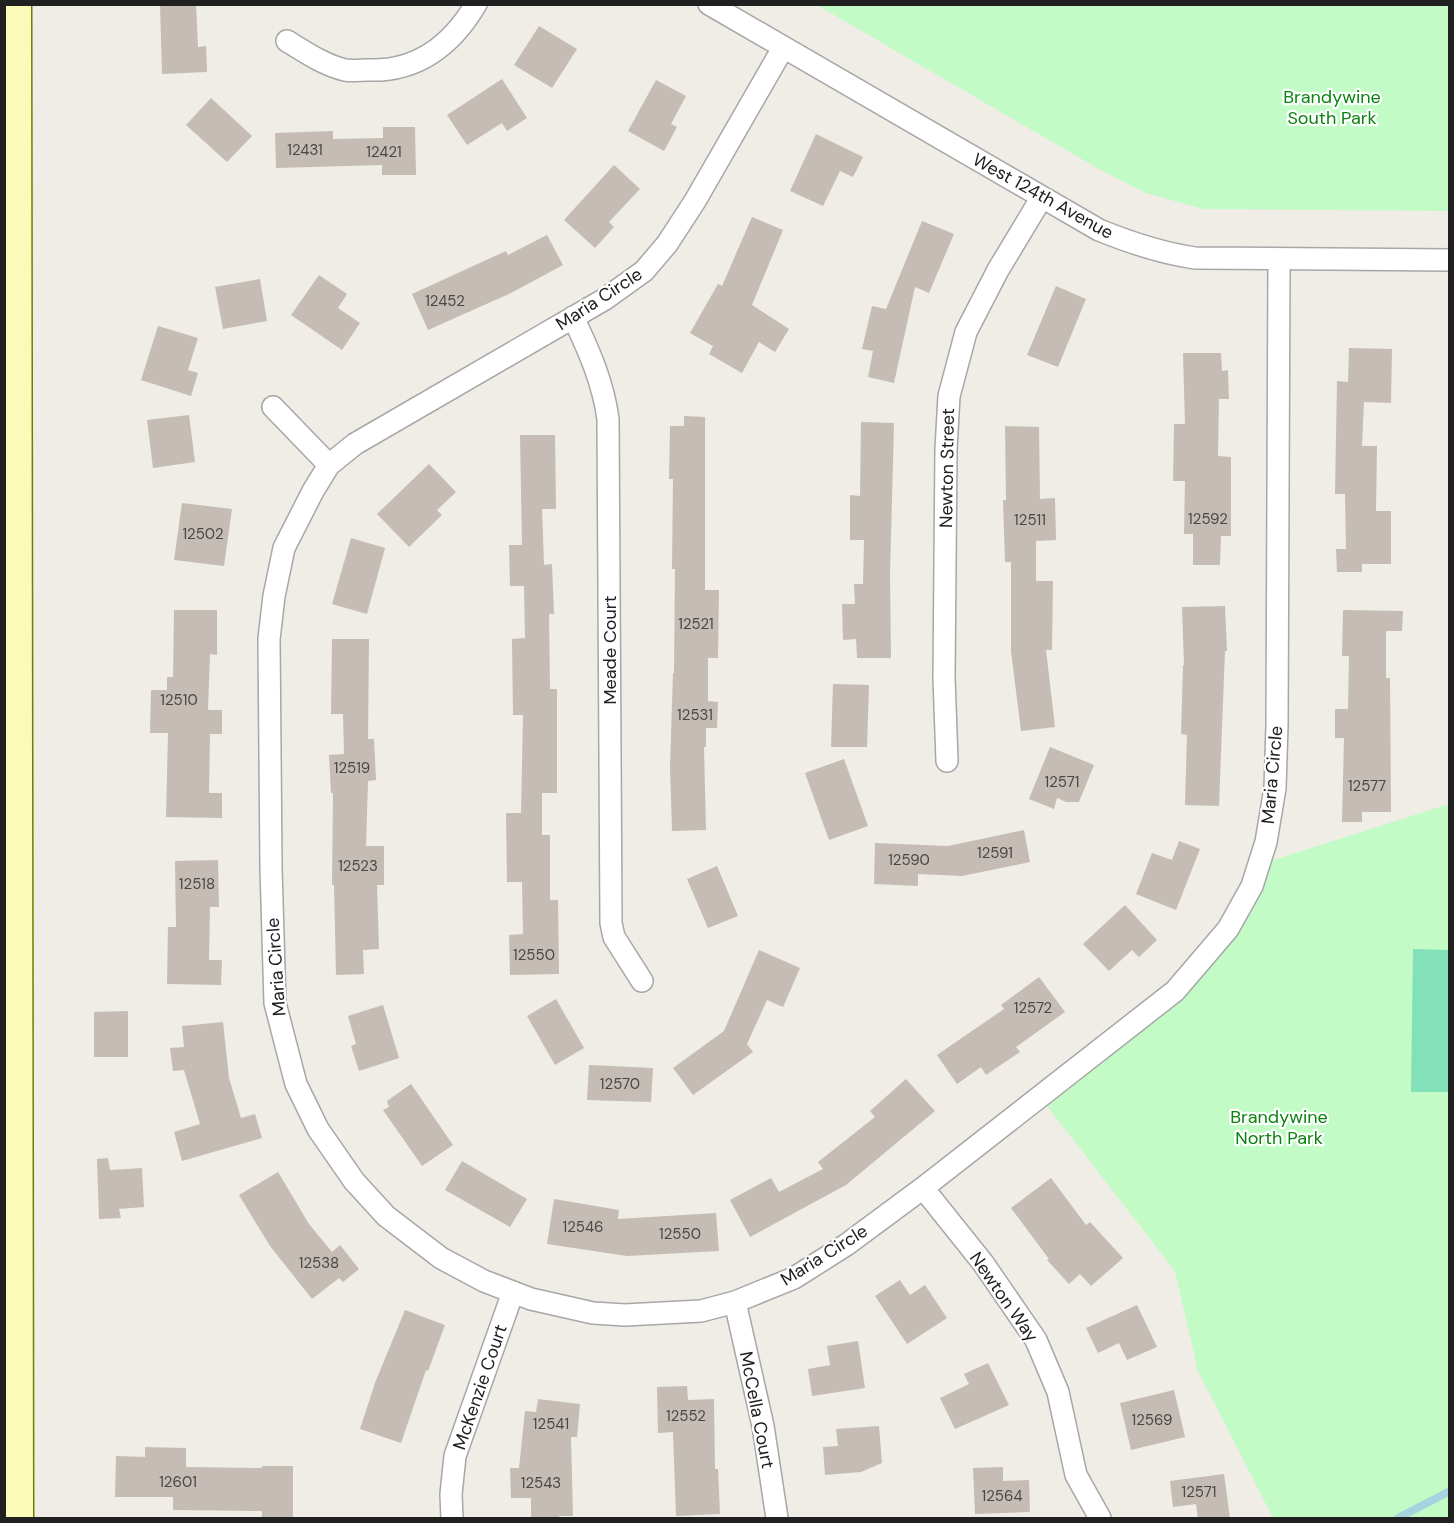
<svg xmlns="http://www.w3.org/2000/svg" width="1454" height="1523" font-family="'DM Sans',sans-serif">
	<rect width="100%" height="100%" fill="#f0ece6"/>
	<!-- park -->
	<path fill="#c2fbc5" d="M 817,5 L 1449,5 L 1449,211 L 1203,209 L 1146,193 L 1099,169 Z
		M 1449,804 L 1449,1518 L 1273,1518 L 1198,1371 L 1175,1271 L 1040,1097 L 1175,991 L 1258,865 Z"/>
	<!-- pitch -->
	<path fill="#82e1b8" d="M 1413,949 L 1449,950 L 1449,1092 L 1411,1092 Z"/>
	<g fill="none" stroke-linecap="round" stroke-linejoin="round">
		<!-- stream -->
		<path stroke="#a5d4df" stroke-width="8" d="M 1398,1518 L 1450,1491"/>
	</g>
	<!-- building -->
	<path fill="#c5bcb5" d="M 160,4 L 196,4 L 198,47 L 206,46 L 207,72 L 162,74 Z
		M 539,26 L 577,49 L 552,88 L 514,65 Z
		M 502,79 L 527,118 L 507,131 L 502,123 L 467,145 L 447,115 Z
		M 656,80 L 686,96 L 671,124 L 677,127 L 664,151 L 628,131 Z
		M 211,98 L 252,136 L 227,162 L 186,125 Z
		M 383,127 L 415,127 L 416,175 L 382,175 L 382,165 L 276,168 L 275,133 L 333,131 L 333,139 L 383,138 Z
		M 816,134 L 863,157 L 853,177 L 840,171 L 823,206 L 790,191 Z
		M 614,165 L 640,189 L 609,222 L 614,227 L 595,248 L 564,220 Z
		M 752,217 L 783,230 L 752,305 L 789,329 L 775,352 L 759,342 L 742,373 L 709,354 L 713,346 L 690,333 L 718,284 L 722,286 Z
		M 922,221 L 954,234 L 929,293 L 915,287 L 894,383 L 868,377 L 873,351 L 862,349 L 872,306 L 886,309 Z
		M 547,235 L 563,265 L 511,293 L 428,330 L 412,294 L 506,251 L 508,255 Z
		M 319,275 L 347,294 L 338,308 L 360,323 L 342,350 L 291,315 Z
		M 260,279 L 267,321 L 223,329 L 215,287 Z
		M 1056,286 L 1086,299 L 1058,367 L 1027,355 Z
		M 158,326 L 198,338 L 188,370 L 198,373 L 191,396 L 141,380 Z
		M 1349,348 L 1392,349 L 1391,403 L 1364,402 L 1362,446 L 1377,446 L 1376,511 L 1391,511 L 1391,564 L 1362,564 L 1362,572 L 1337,572 L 1336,549 L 1346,549 L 1345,494 L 1335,494 L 1337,381 L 1348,382 Z
		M 1183,353 L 1221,353 L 1222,371 L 1228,370 L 1229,399 L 1219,399 L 1218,456 L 1231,457 L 1231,536 L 1221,536 L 1220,565 L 1193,565 L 1193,534 L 1184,534 L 1185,481 L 1173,481 L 1174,424 L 1185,424 Z
		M 189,415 L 195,462 L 153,468 L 147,420 Z
		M 684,416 L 705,417 L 705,590 L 719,590 L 718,658 L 708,658 L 708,701 L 718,702 L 717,728 L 706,728 L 706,747 L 704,747 L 706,830 L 672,831 L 670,767 L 673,673 L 674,673 L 675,569 L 672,569 L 673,479 L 669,479 L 670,426 L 684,426 Z
		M 861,422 L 894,423 L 890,575 L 891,658 L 857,658 L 856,639 L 843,640 L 842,604 L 855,604 L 854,584 L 863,584 L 864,540 L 850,540 L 850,495 L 860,496 Z
		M 1005,426 L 1039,427 L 1040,499 L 1055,498 L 1056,540 L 1036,541 L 1036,581 L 1053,581 L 1052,650 L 1046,650 L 1055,727 L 1021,731 L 1011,651 L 1011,562 L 1005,562 L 1003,500 L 1006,500 Z
		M 520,435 L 555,435 L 556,509 L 542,509 L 544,565 L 552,564 L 554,614 L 549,614 L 550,689 L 557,689 L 557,793 L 542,793 L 542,835 L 550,835 L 550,900 L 558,900 L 559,974 L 510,975 L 509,935 L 523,934 L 522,882 L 507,882 L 506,813 L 521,813 L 523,715 L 513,715 L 512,639 L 525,638 L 524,586 L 510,586 L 509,545 L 522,545 Z
		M 429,464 L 456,492 L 437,510 L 442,515 L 409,547 L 377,514 Z
		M 182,503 L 232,509 L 224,566 L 174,560 Z
		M 351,538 L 385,548 L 367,614 L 332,604 Z
		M 1225,606 L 1227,651 L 1225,651 L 1219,806 L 1185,805 L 1187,735 L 1181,734 L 1183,665 L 1184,665 L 1182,607 Z
		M 174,610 L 217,610 L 217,655 L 210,654 L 208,710 L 222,710 L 222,734 L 210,734 L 209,793 L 222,793 L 222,818 L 166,817 L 168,733 L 150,733 L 151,690 L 167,690 L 167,677 L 173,677 Z
		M 1343,610 L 1403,611 L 1402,631 L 1386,631 L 1386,678 L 1390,678 L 1391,812 L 1362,812 L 1362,822 L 1342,822 L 1344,738 L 1335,738 L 1335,709 L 1348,709 L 1349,656 L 1342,656 Z
		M 332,639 L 369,639 L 368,739 L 374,739 L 376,780 L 368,781 L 366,846 L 384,846 L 384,885 L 377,885 L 379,949 L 363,950 L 364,974 L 336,975 L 334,885 L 332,885 L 333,793 L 331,793 L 329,755 L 344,754 L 343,714 L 331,714 Z
		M 833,684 L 869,685 L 867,747 L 831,747 Z
		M 1050,747 L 1094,765 L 1079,802 L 1066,802 L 1057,798 L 1054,809 L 1029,799 Z
		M 844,759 L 868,826 L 829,840 L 805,773 Z
		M 1024,830 L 1030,862 L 962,876 L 918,874 L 918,886 L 874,884 L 875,843 L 948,846 Z
		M 1179,841 L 1200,849 L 1176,910 L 1136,894 L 1152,853 L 1172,860 Z
		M 218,860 L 219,907 L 210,907 L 209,960 L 222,960 L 221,985 L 167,984 L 168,927 L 176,927 L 175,861 Z
		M 717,866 L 738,916 L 708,928 L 687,879 Z
		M 1125,905 L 1157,940 L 1139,957 L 1132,950 L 1109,971 L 1083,944 Z
		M 759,950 L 800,968 L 783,1007 L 767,1000 L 747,1044 L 753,1052 L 693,1095 L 673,1068 L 724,1031 Z
		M 1039,977 L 1065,1012 L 1016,1047 L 1020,1052 L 986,1075 L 981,1067 L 957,1084 L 937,1055 L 1004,1009 L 1001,1005 Z
		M 556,999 L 584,1048 L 555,1065 L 527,1016 Z
		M 383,1005 L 399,1058 L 359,1071 L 351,1046 L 356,1044 L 348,1016 Z
		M 128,1011 L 128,1057 L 94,1057 L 94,1012 Z
		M 223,1022 L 229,1078 L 241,1118 L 255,1114 L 262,1138 L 182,1161 L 174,1132 L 200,1124 L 184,1070 L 173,1071 L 170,1048 L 184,1047 L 182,1026 Z
		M 589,1065 L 653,1068 L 651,1102 L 587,1100 Z
		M 906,1079 L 935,1111 L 846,1185 L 750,1237 L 730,1200 L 771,1178 L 779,1192 L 823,1169 L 818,1162 L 875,1117 L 870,1111 Z
		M 411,1084 L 453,1145 L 422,1166 L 383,1110 L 389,1107 L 387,1101 Z
		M 108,1158 L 110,1170 L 142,1168 L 144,1207 L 119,1209 L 121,1218 L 99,1219 L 97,1159 Z
		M 462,1161 L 527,1199 L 510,1227 L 445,1190 Z
		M 278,1172 L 309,1224 L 332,1252 L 340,1245 L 359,1269 L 343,1282 L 339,1278 L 312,1299 L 270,1246 L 239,1195 Z
		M 1051,1178 L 1086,1225 L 1090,1222 L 1123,1258 L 1091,1286 L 1080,1274 L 1069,1284 L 1047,1260 L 1049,1259 L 1011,1208 Z
		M 554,1199 L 619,1210 L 618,1219 L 716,1213 L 719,1251 L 627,1256 L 547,1244 Z
		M 900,1280 L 910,1295 L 925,1285 L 947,1318 L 907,1344 L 875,1296 Z
		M 1137,1305 L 1157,1347 L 1127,1360 L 1119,1343 L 1098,1353 L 1086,1328 Z
		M 405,1310 L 445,1325 L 428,1371 L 426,1370 L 401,1443 L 360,1429 L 375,1383 Z
		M 858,1341 L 865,1388 L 812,1396 L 808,1369 L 830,1365 L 827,1346 Z
		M 988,1363 L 1009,1405 L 955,1429 L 940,1398 L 969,1384 L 964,1374 Z
		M 687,1386 L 688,1400 L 714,1399 L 715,1469 L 718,1469 L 720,1514 L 676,1516 L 673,1432 L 658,1433 L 657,1387 Z
		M 1174,1390 L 1185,1437 L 1131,1450 L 1120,1403 Z
		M 538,1399 L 580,1404 L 577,1437 L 571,1437 L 573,1516 L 559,1516 L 559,1518 L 531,1518 L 531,1498 L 511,1498 L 510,1468 L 519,1468 L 525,1411 L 536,1412 Z
		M 879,1426 L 882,1463 L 861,1472 L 825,1475 L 823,1447 L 838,1446 L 836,1429 Z
		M 145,1447 L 186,1448 L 186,1467 L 262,1468 L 262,1466 L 293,1466 L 293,1518 L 262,1518 L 262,1511 L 173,1510 L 173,1497 L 115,1497 L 116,1456 L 145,1457 Z
		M 1003,1467 L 1003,1481 L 1029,1480 L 1030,1512 L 975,1514 L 973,1468 Z
		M 1224,1474 L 1230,1518 L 1198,1518 L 1196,1504 L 1173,1507 L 1170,1481 Z"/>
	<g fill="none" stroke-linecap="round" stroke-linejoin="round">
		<defs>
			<path id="minor" d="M 709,4 L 1099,230 C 1131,243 1161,253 1195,258 L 1450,260
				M 287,41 C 305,52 324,65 345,70 C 352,71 361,70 368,70 C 417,72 452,45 476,4
				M 783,48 L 695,201 L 667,244 L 644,271 L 605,299 L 355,444 L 329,465 L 313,491 L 284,548 L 274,596 L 269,639 L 271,868 L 275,1003 L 296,1084 L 318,1129 L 354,1181 L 386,1216 L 441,1258 L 484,1281 L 531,1299 L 593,1313 L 625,1315 L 701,1311 L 735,1302 L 794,1278 L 846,1245 L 923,1188 L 1175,991 L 1228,929 L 1252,886 L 1266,842 L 1275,788 L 1277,726 L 1279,260
				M 573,317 C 589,351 603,382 608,419 L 611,923 L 614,937 L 642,981
				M 273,407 L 329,465
				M 947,761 L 944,678 L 946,449 L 949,396 L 966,332 L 998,270 L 1042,197
				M 923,1188 L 983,1263 L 1036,1340 L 1058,1392 L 1076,1475 L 1100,1518
				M 735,1302 L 763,1426 L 777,1518
				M 452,1518 L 451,1494 L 455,1456 L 513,1292"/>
			<path id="secondary" d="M 16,4 L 18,1518"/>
		</defs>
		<!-- minor casing -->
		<use href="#minor" stroke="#a7a7a7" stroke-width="24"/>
		<!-- secondary casing -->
		<use href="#secondary" stroke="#737b02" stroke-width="33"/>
		<!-- minor -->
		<use href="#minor" stroke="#fff" stroke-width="21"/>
		<!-- secondary -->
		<use href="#secondary" stroke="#fafbb9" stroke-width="30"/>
	</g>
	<g text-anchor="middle" stroke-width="4.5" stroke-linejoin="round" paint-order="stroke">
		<!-- number labels -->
		<g font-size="15" fill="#494745">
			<text x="305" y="155">12431</text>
			<text x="384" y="157">12421</text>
			<text x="445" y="306">12452</text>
			<text x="1208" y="524">12592</text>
			<text x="1030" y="525">12511</text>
			<text x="203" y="539">12502</text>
			<text x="696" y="629">12521</text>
			<text x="179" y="705">12510</text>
			<text x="695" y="720">12531</text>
			<text x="352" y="773">12519</text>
			<text x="1062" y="787">12571</text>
			<text x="1367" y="791">12577</text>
			<text x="995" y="858">12591</text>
			<text x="909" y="865">12590</text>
			<text x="358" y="871">12523</text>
			<text x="197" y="889">12518</text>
			<text x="534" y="960">12550</text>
			<text x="1033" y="1013">12572</text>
			<text x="620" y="1089">12570</text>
			<text x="583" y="1232">12546</text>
			<text x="680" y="1239">12550</text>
			<text x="319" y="1268">12538</text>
			<text x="686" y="1421">12552</text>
			<text x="1152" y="1425">12569</text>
			<text x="551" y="1429">12541</text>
			<text x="178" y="1487">12601</text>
			<text x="541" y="1488">12543</text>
			<text x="1199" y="1497">12571</text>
			<text x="1002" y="1501">12564</text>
		</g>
		<!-- park labels -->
		<g font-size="18" fill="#09820e" stroke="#fff">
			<text x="1332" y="103">Brandywine<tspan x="1332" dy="21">South Park</tspan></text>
			<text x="1279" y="1123">Brandywine<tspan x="1279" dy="21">North Park</tspan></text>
		</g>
		<!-- street labels -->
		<g font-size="18" fill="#202020" stroke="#fff">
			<text transform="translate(1043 196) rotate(29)" y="6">West 124th Avenue</text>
			<text transform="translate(599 299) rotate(-33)" y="6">Maria Circle</text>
			<text transform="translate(947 468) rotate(-89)" y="6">Newton Street</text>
			<text transform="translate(610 650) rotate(-90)" y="6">Meade Court</text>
			<text transform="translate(1272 775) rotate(-85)" y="6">Maria Circle</text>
			<text transform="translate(276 967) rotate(-94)" y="6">Maria Circle</text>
			<text transform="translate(824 1255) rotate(-32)" y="6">Maria Circle</text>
			<text transform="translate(1004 1297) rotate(55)" y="6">Newton Way</text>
			<text transform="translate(480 1387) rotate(-71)" y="6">McKenzie Court</text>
			<text transform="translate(757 1410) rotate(79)" y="6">McCella Court</text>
		</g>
	</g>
	<!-- border -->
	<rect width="1454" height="1523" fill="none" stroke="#202020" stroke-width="12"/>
</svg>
